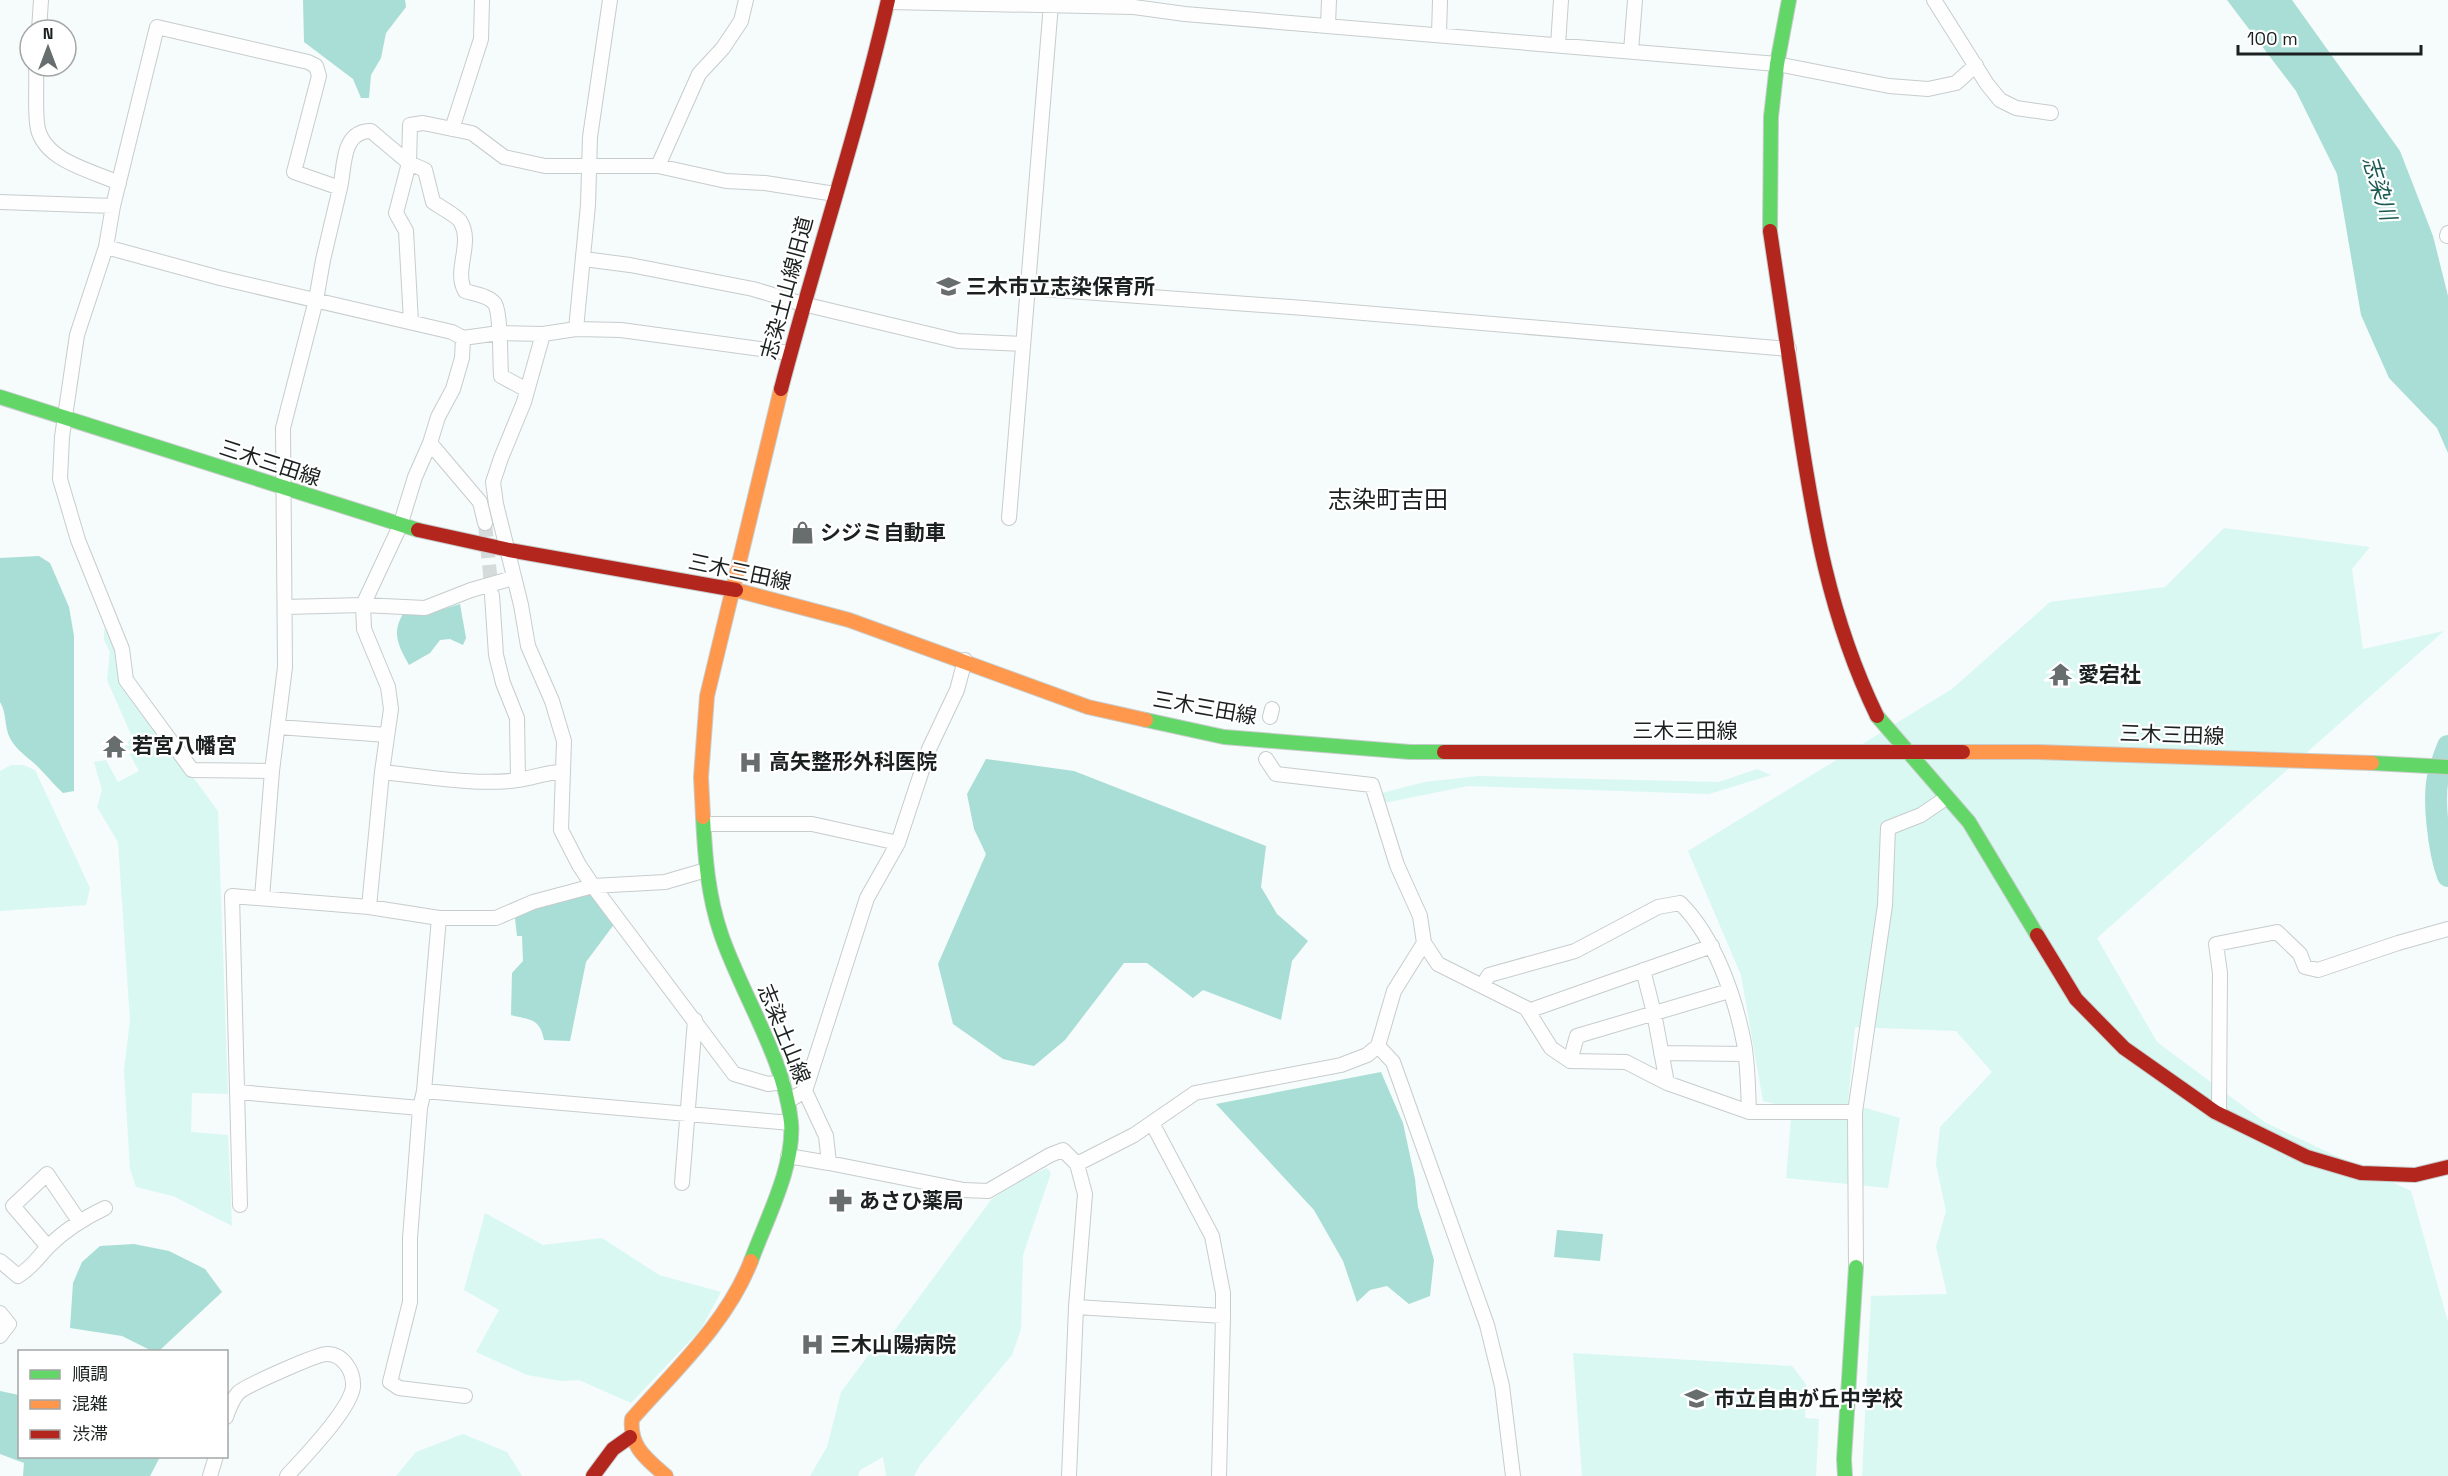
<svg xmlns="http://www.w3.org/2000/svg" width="2448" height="1476" font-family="'Space Grotesk','Noto Sans JP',sans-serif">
	<rect width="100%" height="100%" fill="#f6fbfb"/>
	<!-- green -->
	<path fill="#d9f8f2" d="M 2224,528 L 2370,547 L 2352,569 L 2363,649 L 2444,631 L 2097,938 L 2157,1042 L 2266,1123 L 2411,1191 L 2448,1322 L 2448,1476 L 1862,1476 L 1871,1296 L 1947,1294 L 1936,1247 L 1946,1211 L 1936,1164 L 1940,1127 L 1992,1072 L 1956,1031 L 1855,1027 L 1848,1103 L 1900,1118 L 1888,1188 L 1786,1178 L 1792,1108 L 1763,1101 L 1741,975 L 1688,851 L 1952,689 L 2050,602 L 2165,587 Z
		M 104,629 L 115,639 L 119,677 L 218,811 L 228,1094 L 192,1093 L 191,1132 L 228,1135 L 232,1226 L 173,1196 L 136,1187 L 130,1169 L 124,1070 L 130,1020 L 118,842 L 97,807 L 102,790 L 94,762 L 106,760 L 118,782 L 139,771 L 125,746 L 132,737 L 107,680 L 110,652 L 104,640 Z
		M 11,765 L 23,765 L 35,770 L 90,888 L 86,905 L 0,911 L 0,771 Z
		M 1757,769 L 1771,775 L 1709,794 L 1468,786 L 1384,803 L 1382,793 L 1425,782 L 1478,776 L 1719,782 Z
		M 1047,1168 L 1051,1173 L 1023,1255 L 1021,1329 L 1012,1355 L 920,1465 L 914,1476 L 886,1476 L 883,1457 L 860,1470 L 858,1476 L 810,1476 L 827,1447 L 841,1392 L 874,1348 L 886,1342 L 991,1200 L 1017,1182 Z
		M 485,1213 L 543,1245 L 602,1238 L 659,1275 L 721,1292 L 701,1329 L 631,1403 L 579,1380 L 561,1381 L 527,1375 L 476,1352 L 499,1310 L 464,1290 Z
		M 1573,1353 L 1792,1366 L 1806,1384 L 1805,1418 L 1819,1419 L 1816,1476 L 1582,1476 Z
		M 463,1434 L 507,1452 L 522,1476 L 396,1476 L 416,1452 Z"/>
	<!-- water -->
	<path fill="#a8ded5" d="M 303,0 L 405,0 L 406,7 L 386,33 L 381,58 L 371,75 L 369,98 L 361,98 L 353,79 L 304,42 Z
		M 2227,0 L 2292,0 L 2400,151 L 2433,236 L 2448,296 L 2448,453 L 2437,428 L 2389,378 L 2361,315 L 2337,174 L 2296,91 Z
		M 39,556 L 50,563 L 69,607 L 74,636 L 74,791 L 63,793 C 54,785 48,777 40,769 C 30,758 17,752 10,738 C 4,727 7,713 0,702 L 0,558 Z
		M 460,604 L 466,638 L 463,645 L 450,639 L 440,640 L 430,653 L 409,665 C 399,647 391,633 403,614 L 427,614 Z
		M 986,759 L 1074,771 L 1266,846 L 1261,887 L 1277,914 L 1308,941 L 1292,961 L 1281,1020 L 1203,990 L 1193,998 L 1147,963 L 1124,963 L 1065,1040 L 1034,1066 L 1003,1059 L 953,1024 L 938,964 L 986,854 L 974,829 L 967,794 Z
		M 588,892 L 593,894 L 615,923 L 586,962 L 570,1041 L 544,1040 C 540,1018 530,1020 511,1015 L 512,973 L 523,961 L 522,936 L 517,936 L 515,918 L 547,903 Z
		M 1381,1072 L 1403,1123 L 1415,1179 L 1418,1207 L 1434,1260 L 1430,1296 L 1409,1304 L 1387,1286 L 1370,1290 L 1357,1302 L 1343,1261 L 1314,1210 L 1216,1104 Z
		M 1557,1230 L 1603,1234 L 1600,1261 L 1554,1257 Z
		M 134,1244 L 169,1251 L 205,1269 L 222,1292 L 159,1351 L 152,1351 L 122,1336 L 70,1328 L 73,1283 L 82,1262 L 100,1246 Z
		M 0,1391 L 19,1395 L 20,1456 L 160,1457 L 150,1476 L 23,1476 L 24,1463 L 0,1454 Z"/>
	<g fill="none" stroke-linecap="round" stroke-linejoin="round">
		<!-- river -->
		<path stroke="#a8ded5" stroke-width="22" d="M 2448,746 C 2445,754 2441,764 2439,773 C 2432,797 2439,852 2448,876"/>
		<!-- street-tunnel -->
		<path stroke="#d5dada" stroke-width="14" stroke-dasharray="14 7" stroke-linecap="butt" d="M 485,523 L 492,595"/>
		<defs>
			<path id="street" d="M 1934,0 L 1987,84 L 2000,100 L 2016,108 L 2051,113
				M 888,2 L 1134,7 L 1185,14 L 1777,64 L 1889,86 L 1928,89 L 1956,83 L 1976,65
				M 1328,25 L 1329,0
				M 39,30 L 41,0
				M 1439,35 L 1440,0
				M 1558,45 L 1561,0
				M 1631,51 L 1635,0
				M 36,66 C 37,85 35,104 37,123 C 40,160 90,170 119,183
				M 452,129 L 481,39 L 482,0
				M 658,166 L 699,74 L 723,48 L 741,21 L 746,0
				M 340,188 C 345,167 341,131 371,131 L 409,163 L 425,170 L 433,202 C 440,207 457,216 460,221 C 474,243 453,270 465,291 C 474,294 490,296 495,304 C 501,314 500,362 501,376 L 527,390
				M 0,202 L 113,206
				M 2447,236 L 2448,233
				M 106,247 L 220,278 L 452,332 L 463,338 L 499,333 L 543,334 L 576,329 L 621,330 L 790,353
				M 584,259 L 630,265 L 753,289 L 803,304 L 958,341 L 1023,344
				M 1028,288 L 1304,308 L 1789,349
				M 411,322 L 406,231 L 396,213 L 409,163 L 410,125 L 423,123 L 472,133 L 504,157 L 545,166 L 658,166 L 726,181 L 765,183 L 835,194
				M 576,329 L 588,205 L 590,137 L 610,0
				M 543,334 L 524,402 L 501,458 L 493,482 L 496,504 L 521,605 L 528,646 L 552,701 L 564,741 L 561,830 L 579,865 L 593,886 L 734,1074 L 768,1084 L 783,1082
				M 430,443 L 480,502 L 485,523
				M 1009,518 L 1051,4
				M 492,595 L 496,655 L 503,683 L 517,718 L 518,780
				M 285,607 L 363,605 L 425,608 L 471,590 L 513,578
				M 1270,717 L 1272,709
				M 278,727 L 387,735
				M 1266,759 L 1276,774 L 1372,785 L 1397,865 L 1420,916 L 1424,943 L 1438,964 L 1526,1008 L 1551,1048 L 1570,1061 L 1626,1062 L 1667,1083 L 1749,1112 L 1855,1112
				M 382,772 C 421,776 480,786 517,780 C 534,778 545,772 563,772
				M 704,824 L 812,824 L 898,843
				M 262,898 L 272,771 L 285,667 L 283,428 L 316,300 L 323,260 L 340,188 L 294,172 L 319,76 L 316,66 L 308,62 L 157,27 L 113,206 L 106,247 L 77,335 L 62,437 L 60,479 L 78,540 L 122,649 L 126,680 L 192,770 L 272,771
				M 369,907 L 382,772 L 391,709 L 388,687 L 364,629 L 363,605 L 400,526 L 415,477 L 430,443 L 438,417 L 453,389 L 462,358 L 463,338
				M 439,918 L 424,1091 L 420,1108 L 410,1238 L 410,1302 L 390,1382 L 399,1388 L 465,1396
				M 1643,970 L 1654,1013 L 1667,1083
				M 1482,986 L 1489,975 L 1575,951 L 1658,907 L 1680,903 C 1714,936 1735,996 1744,1043 C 1748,1065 1748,1089 1749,1112
				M 1528,1011 L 1712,946
				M 1378,1046 L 1393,1062 L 1487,1325 L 1502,1386 L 1513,1476
				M 1661,1053 L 1745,1054
				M 1570,1061 L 1577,1036 L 1729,991
				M 424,1091 L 791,1123
				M 805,1091 L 867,898 L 898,843 L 929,749 L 957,690 L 965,660
				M 238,1092 L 420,1108
				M 788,1101 L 805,1091 L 826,1136 L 829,1163 L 964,1190 L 988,1191 L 1050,1155 L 1063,1150 L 1077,1164 L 1085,1194 L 1076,1307
				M 2219,1114 L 2220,973 L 2216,944 L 2277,932 L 2300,954 L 2305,967 L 2318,970 L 2398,943 L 2448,929
				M 1152,1123 L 1212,1236 L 1223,1293 L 1223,1316
				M 788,1156 L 829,1163
				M 1077,1164 L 1134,1135 L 1195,1093 L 1341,1065 L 1367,1055 L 1378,1046 L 1394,991 L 1424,943
				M 682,1183 L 695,1020
				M 240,1205 L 232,896 L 369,907 L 439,918 L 496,918 L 533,902 L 593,886 L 665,882 L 706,870
				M 48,1247 L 13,1206 L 47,1174 L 79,1221
				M 0,1261 L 18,1276 C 34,1266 37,1258 49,1246 C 66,1229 84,1218 105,1208
				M 1856,1267 L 1855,1112 L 1885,905 L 1888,828 L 1921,815 L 1946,798
				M 0,1313 L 9,1324 L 0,1336
				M 226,1417 C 229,1408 232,1400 238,1393 C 245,1386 317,1354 327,1354 C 343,1354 354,1371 353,1387 C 350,1410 304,1457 287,1476
				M 210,1476 L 216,1456
				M 1069,1476 L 1076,1307 L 1223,1316 L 1219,1476"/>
			<path id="fast" d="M 1770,231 L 1771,117 L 1777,64 L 1789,0
				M 0,397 L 418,530
				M 1877,716 L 1969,822 L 2037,935
				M 1146,720 L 1224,737 L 1410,752 L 1444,752
				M 2372,763 L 2448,767
				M 703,817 C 705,857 708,896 721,934 C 741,993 785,1060 791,1122 C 795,1166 766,1220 751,1261
				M 1845,1476 L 1844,1459 L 1856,1267"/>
			<path id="slow" d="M 736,590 L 849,620 L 1088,707 L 1146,720
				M 1963,752 L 2037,752 L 2372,763
				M 703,817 L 701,777 L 707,696 L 781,389
				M 666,1476 C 647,1459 629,1447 632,1419 C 675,1370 727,1323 751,1261"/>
			<path id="jam" d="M 1770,231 C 1779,291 1788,352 1797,412 C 1813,520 1829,617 1877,716
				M 781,389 C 815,259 858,131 888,0
				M 418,530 L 509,550 L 736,590
				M 1444,752 L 1963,752
				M 2037,935 L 2076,999 L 2124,1048 L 2215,1112 L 2307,1157 L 2361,1173 L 2415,1175 L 2448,1167
				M 593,1476 L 613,1449 L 630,1437"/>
		</defs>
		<!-- street casing -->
		<use href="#street" stroke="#c7cccc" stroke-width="16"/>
		<!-- fast casing -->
		<use href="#fast" stroke="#c7cccc" stroke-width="16"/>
		<!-- slow casing -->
		<use href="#slow" stroke="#c7cccc" stroke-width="16"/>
		<!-- jam casing -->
		<use href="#jam" stroke="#c7cccc" stroke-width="16"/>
		<!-- street -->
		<use href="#street" stroke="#fefefe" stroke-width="14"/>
		<!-- fast -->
		<use href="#fast" stroke="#63d668" stroke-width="14"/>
		<!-- slow -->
		<use href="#slow" stroke="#ff974d" stroke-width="14"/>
		<!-- jam -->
		<use href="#jam" stroke="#b3261e" stroke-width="14"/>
	</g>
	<!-- icons -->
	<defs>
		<symbol id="school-bare" viewBox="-9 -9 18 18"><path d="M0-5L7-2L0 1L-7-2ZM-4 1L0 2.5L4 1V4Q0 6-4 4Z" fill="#686d6d" stroke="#fff" stroke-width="2.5" paint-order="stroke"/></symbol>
		<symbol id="shop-bare" viewBox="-9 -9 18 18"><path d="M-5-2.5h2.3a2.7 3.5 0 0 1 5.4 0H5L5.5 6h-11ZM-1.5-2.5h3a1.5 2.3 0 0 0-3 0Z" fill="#686d6d" stroke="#fff" stroke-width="2.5" paint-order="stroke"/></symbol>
		<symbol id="temple-bare" viewBox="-9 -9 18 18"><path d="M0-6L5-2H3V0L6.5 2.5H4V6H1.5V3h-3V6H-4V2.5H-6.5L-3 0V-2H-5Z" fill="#686d6d" stroke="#fff" stroke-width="2.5" paint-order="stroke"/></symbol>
		<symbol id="hospital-bare" viewBox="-9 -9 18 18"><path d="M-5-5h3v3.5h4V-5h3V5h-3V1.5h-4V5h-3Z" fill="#686d6d" stroke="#fff" stroke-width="2.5" paint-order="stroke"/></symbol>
		<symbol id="pharmacy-bare" viewBox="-9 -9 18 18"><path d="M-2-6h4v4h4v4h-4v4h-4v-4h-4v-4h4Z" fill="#686d6d" stroke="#fff" stroke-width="2.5" paint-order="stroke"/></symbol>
	</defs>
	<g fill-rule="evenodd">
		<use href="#school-bare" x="932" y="270" width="33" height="33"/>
		<use href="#shop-bare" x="786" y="516" width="33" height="33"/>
		<use href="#temple-bare" x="2044" y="658" width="33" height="33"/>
		<use href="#temple-bare" x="98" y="730" width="33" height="33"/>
		<use href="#hospital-bare" x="734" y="746" width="33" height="33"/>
		<use href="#pharmacy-bare" x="824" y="1184" width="33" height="33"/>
		<use href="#hospital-bare" x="796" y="1328" width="33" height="33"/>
		<use href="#school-bare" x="1680" y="1382" width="33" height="33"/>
	</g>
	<g text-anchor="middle" stroke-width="4.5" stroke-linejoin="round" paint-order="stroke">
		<!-- poi labels -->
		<g font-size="21" font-weight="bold" fill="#1b2120" stroke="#fff" text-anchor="start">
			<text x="966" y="294">三木市立志染保育所</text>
			<text x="820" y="540">シジミ自動車</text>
			<text x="2078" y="682">愛宕社</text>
			<text x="132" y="753">若宮八幡宮</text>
			<text x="769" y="769">高矢整形外科医院</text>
			<text x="859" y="1208">あさひ薬局</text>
			<text x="830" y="1352">三木山陽病院</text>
			<text x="1714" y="1406">市立自由が丘中学校</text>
		</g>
		<!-- street labels -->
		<g font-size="21" fill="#1b2120" stroke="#fff">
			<text transform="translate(787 288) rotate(-75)" y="7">志染土山線旧道</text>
			<text transform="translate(270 463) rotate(18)" y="7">三木三田線</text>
			<text transform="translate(740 572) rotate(12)" y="7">三木三田線</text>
			<text transform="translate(1205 708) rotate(10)" y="7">三木三田線</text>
			<text x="1685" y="738">三木三田線</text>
			<text transform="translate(2172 735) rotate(2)" y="7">三木三田線</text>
			<text transform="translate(784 1034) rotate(68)" y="7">志染土山線</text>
		</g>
		<!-- water labels -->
		<g font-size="22" font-style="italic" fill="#195950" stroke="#fff">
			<text transform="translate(2380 188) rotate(73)" y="8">志染川</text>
		</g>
		<!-- quarter labels -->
		<g font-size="24" fill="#1b2120" stroke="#fff">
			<text x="1388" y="508">志染町吉田</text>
		</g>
	</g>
	<!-- legend -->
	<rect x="18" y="1350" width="210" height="108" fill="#ffffff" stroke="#a4a6a6" stroke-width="1.5"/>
	<rect x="30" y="1370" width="30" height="9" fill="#63d668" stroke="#a4a6a6" stroke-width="1.5"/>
	<text x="72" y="1380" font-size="18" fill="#1b2120">順調</text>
	<rect x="30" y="1400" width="30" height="9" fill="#ff974d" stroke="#a4a6a6" stroke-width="1.5"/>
	<text x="72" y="1410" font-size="18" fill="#1b2120">混雑</text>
	<rect x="30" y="1430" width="30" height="9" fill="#b3261e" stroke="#a4a6a6" stroke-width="1.5"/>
	<text x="72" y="1440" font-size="18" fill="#1b2120">渋滞</text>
	<!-- north arrow -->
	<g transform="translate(48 48)"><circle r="28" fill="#ffffff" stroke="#a4a6a6" stroke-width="1.5"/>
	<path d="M0-4.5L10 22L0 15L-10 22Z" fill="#686d6d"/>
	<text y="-9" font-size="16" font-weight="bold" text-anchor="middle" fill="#1b2120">N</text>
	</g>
	<!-- scale -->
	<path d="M2238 45v9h183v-9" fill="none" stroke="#1b2120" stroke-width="3"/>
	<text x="2247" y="45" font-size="18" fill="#1b2120" stroke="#ffffff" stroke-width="4.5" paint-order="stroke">100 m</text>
</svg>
